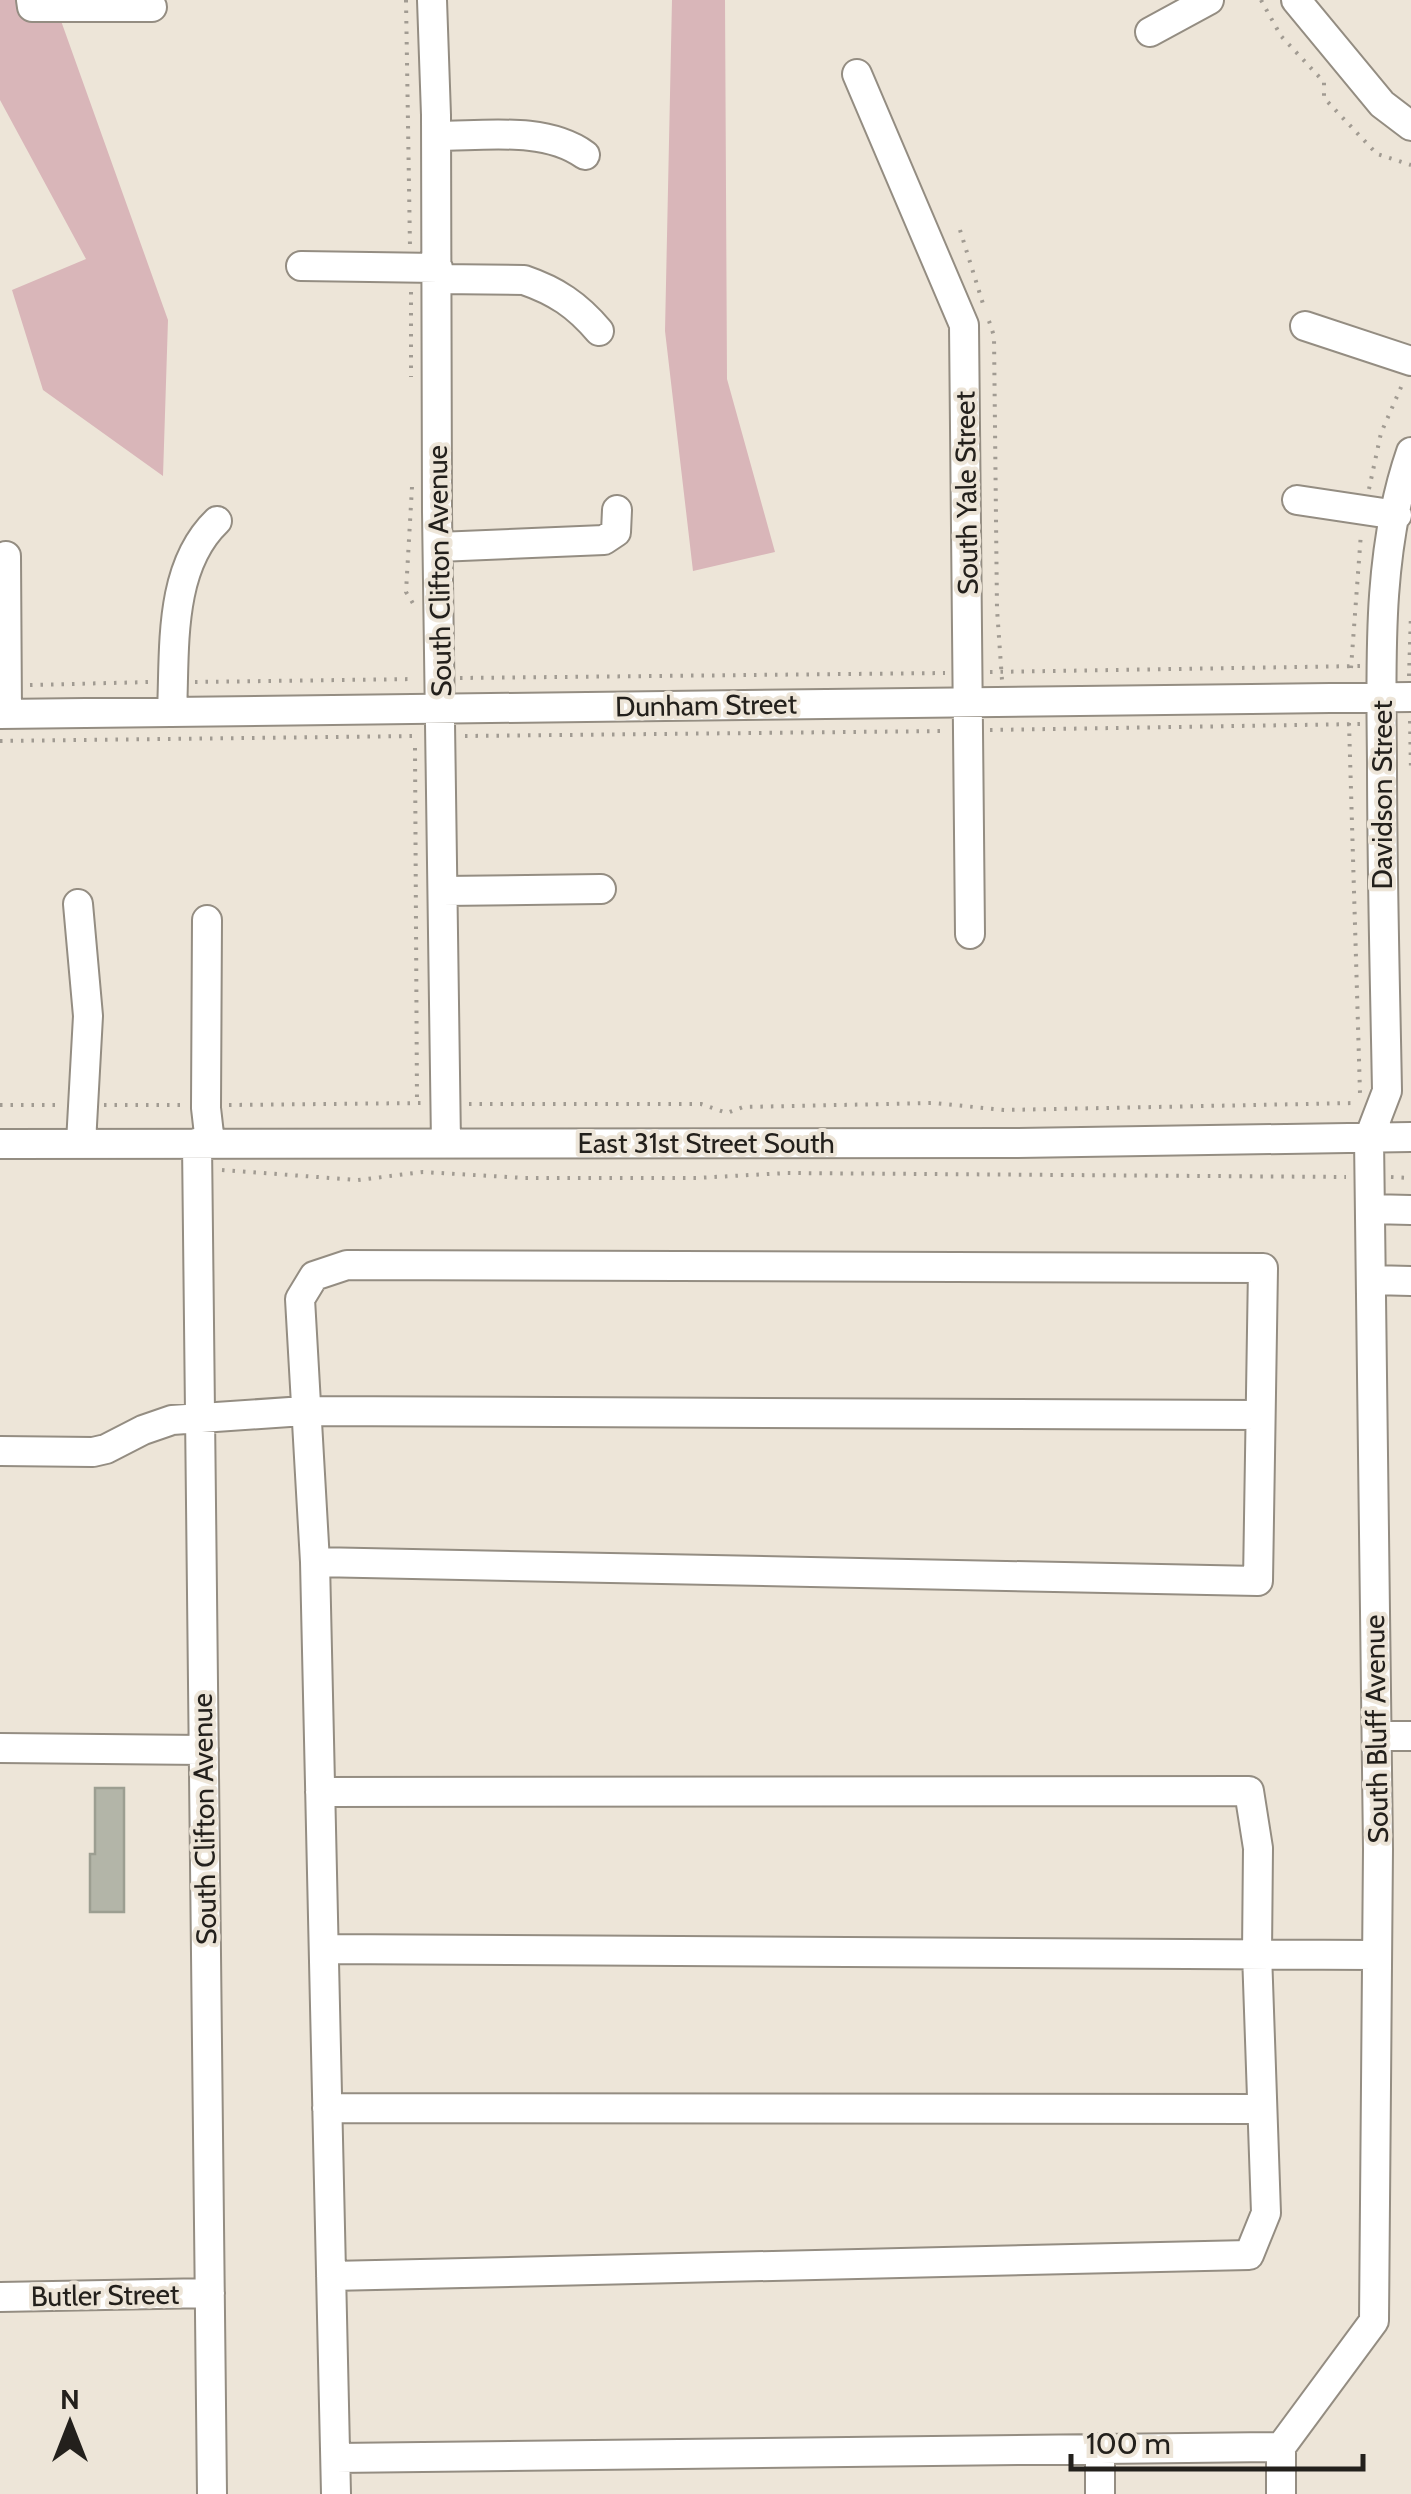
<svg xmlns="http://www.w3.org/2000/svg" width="1411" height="2494" font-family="Cabin,sans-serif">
	<rect width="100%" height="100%" fill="#ede5d8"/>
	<!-- green -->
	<path fill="#d9b6b9" d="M 0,0 L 22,0 L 60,18 L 168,320 L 163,476 L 43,390 L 12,290 L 86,259 L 0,100 Z
		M 672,0 L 725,0 L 727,379 L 775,552 L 693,571 L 665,331 Z"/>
	<!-- building -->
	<path fill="#b3b5a8" stroke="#9c9e91" stroke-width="2.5" d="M 95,1788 L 124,1788 L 124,1912 L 90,1912 L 90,1854 L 95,1854 Z"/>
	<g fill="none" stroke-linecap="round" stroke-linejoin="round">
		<defs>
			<path id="minor" d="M 31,0 L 32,7 L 152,7
				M 432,0 L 436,115 L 437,512 L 446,1143
				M 1296,0 L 1382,104 L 1411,126
				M 1150,32 L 1209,0
				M 857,74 L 964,325 L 970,934
				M 436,136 C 484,136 545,126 585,155
				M 301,266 L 438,268
				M 438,279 L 524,280 C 556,291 577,305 599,331
				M 1305,326 L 1411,361
				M 1297,500 L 1397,515
				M 438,547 L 604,540 L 616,532 L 617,510
				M 6,556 L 7,714
				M 172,712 C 175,649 168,568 217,521
				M 0,714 L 1411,697
				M 443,891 L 601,889
				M 78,904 L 88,1016 L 81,1143
				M 207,920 L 206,1108 L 210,1143
				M 197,1143 L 212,2494
				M 0,1144 L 1018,1143 L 1411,1137
				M 1370,1209 L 1411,1210
				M 1371,1280 L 1411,1281
				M 0,1451 L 93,1452 L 106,1449 L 143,1430 L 172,1420 L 304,1411 L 1260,1415
				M 315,1562 L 1258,1581 L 1263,1268 L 347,1265 L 314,1276 L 300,1299 L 315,1562 L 336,2494
				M 1377,1736 L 1411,1736
				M 0,1748 L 204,1750
				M 320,1792 L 1249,1791 L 1258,1848 L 1257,1953 L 1266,2213 L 1249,2255 L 331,2276
				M 324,1949 L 1376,1955
				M 327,2108 L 1261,2109
				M 0,2297 L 210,2293
				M 1100,2448 L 1100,2494
				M 336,2458 L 1281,2447 L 1374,2321 L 1378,1849 L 1369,1138 L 1387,1091 C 1385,981 1382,872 1382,762 C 1381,660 1377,550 1411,452
				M 1281,2494 L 1281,2447"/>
		</defs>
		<!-- minor casing -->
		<use href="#minor" stroke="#948d82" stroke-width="32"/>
		<!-- path -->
		<path stroke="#a19b92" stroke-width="4" stroke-dasharray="2.5 8" stroke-linecap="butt" d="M 406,0 L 410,247
			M 1261,0 L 1281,36 L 1324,82 L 1324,98 L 1377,154 L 1411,165
			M 960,230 L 984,307
			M 411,292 L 411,377
			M 989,321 L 994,336 L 997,609 L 1002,680
			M 412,487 L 406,592 L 414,605
			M 1369,489 L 1381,433 L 1402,385
			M 1351,668 L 1361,533
			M 990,672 L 1360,666
			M 1409,676 L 1411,613
			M 460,678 L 945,673
			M 195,682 L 415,679
			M 30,685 L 150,682
			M 1410,721 L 1411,771
			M 1349,723 L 1360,1093
			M 990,730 L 1360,724
			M 465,736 L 945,731
			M 0,741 L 415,736
			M 415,748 L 417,1103
			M 469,1104 L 701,1104 L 727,1113 L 743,1107 L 934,1103 L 1004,1110 L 1356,1103
			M 0,1105 L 59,1105
			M 104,1105 L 184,1105
			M 229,1105 L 424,1103
			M 222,1170 L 358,1180 L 423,1172 L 524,1178 L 696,1178 L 787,1173 L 1346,1177
			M 1391,1177 L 1411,1178"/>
		<!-- minor -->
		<use href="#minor" stroke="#fff" stroke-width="28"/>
	</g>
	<g text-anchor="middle" stroke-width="8" stroke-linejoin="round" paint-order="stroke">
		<!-- street labels -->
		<g font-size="28" fill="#23201c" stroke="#ede5d8">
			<text transform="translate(966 493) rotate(-91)" y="10">South Yale Street</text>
			<text transform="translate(439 571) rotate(-91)" y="10">South Clifton Avenue</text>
			<text transform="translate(706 705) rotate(-1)" y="10">Dunham Street</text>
			<text transform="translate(1382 795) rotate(-90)" y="10">Davidson Street</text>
			<text x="706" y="1153">East 31st Street South</text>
			<text transform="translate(1376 1729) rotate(-91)" y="10">South Bluff Avenue</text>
			<text transform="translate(204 1819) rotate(-91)" y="10">South Clifton Avenue</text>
			<text transform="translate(105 2295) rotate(-1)" y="10">Butler Street</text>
		</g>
	</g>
	<!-- north arrow -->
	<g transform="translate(70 2424)" stroke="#ede5d8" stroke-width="8" paint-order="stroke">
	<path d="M0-8L18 38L0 25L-18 38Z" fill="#23201c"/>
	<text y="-15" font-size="28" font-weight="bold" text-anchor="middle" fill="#23201c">N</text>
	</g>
	<!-- scale -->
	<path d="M1071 2454v15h292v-15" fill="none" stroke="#23201c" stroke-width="5"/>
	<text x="1086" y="2454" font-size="30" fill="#23201c" stroke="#ede5d8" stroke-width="8" paint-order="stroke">100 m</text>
</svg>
